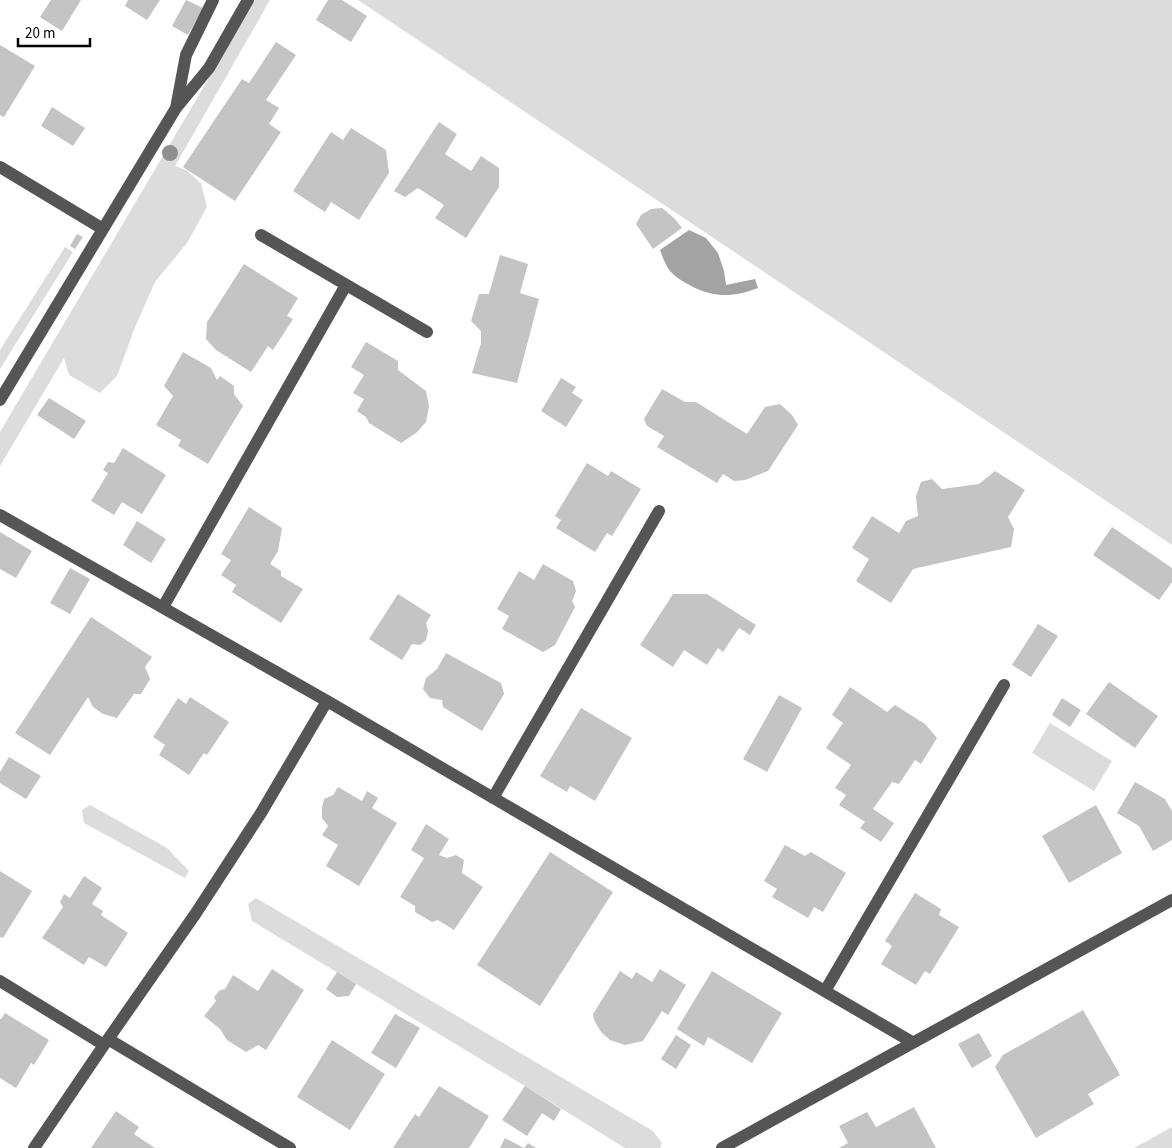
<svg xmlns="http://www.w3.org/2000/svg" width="1172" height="1148" font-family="'Source Sans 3',sans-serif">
	<rect width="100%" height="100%" fill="#fff"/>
	<!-- green -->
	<path fill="#dcdcdc" d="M 255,0 L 270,0 L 175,166 L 186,170 L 201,183 L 207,207 L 187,243 L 155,282 L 135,327 L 117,376 L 100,393 L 69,375 L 64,358 L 0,466 L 0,432 Z
		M 358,0 L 1172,0 L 1172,545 Z
		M 65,247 L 73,252 L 0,369 L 0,350 Z
		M 1050,723 L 1112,761 L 1094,791 L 1032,753 Z
		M 90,805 L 167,848 L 189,871 L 185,878 L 84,823 L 82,810 Z
		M 256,898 L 653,1131 L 662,1143 L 660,1148 L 625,1148 L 525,1086 L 252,921 L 248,904 Z
		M 1172,1127 L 1172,1148 L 1134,1148 Z"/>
	<!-- water -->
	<path fill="#a3a3a3" d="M 689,230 L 706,238 L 718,253 L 724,271 L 726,285 L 755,279 L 758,288 C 734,297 716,298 693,287 C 686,283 678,279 673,274 C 667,269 663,258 660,250 Z"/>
	<!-- building -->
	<path fill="#c4c4c4" d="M 51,0 L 81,0 L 62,31 L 40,17 Z
		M 128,0 L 160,0 L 147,20 L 125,6 Z
		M 186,0 L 203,8 L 188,35 L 172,26 Z
		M 328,0 L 342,0 L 367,16 L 351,42 L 316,20 Z
		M 276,42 L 296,55 L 266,100 L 279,108 L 269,124 L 281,132 L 235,201 L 183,167 L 242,79 L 249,83 Z
		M 0,45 L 35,66 L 4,117 L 0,115 Z
		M 52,107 L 85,128 L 73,146 L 41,126 Z
		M 439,122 L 457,134 L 445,154 L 471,171 L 481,156 L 499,168 L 499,187 L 466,238 L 435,218 L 444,205 L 418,188 L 405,197 L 394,191 Z
		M 351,128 L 386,150 L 389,173 L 359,220 L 331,202 L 325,212 L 293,191 L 331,132 L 343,140 Z
		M 662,208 L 675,219 L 682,228 L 653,249 L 636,224 L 641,215 L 651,209 Z
		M 77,234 L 83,237 L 75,249 L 70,246 Z
		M 500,255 L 528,264 L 520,293 L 539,299 L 517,383 L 472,373 L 481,343 L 481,331 L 471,321 L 479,294 L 489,294 Z
		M 244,264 L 298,298 L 287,316 L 293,319 L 273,350 L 268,346 L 251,372 L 216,350 L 206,339 L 207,322 Z
		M 366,342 L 398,361 L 398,370 L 426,391 L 429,406 L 426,422 L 416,433 L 401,443 L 369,423 L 366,417 L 357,411 L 364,399 L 353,393 L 364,375 L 351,367 Z
		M 183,352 L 211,368 L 217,380 L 220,376 L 234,386 L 234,394 L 243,406 L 208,464 L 178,446 L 181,440 L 156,425 L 173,396 L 164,386 Z
		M 561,378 L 576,387 L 572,393 L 583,400 L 566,427 L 541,411 Z
		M 662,389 L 685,402 L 696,402 L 747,434 L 765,407 L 780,404 L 792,415 L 798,425 L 768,471 L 745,480 L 734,481 L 723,474 L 717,483 L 657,447 L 664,436 L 647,426 L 644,419 Z
		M 49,398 L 86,421 L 74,439 L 37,415 Z
		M 123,448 L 166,475 L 142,514 L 122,502 L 114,515 L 91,501 L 108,473 L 103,470 L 108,462 L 114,463 Z
		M 587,463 L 608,476 L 611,471 L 641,489 L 612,536 L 607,533 L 595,552 L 556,528 L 561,520 L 555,516 Z
		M 995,471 L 1025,490 L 1008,517 L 1014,529 L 1011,547 L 913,569 L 891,603 L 856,581 L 869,559 L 852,548 L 872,516 L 899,533 L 906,521 L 918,516 L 916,496 L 921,482 L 932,479 L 942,489 L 979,484 Z
		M 249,507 L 282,528 L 278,551 L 270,564 L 281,571 L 281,576 L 303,589 L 281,623 L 232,592 L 236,585 L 221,575 L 231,560 L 221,554 Z
		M 137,521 L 166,539 L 151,563 L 123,545 Z
		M 1112,527 L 1172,568 L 1172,582 L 1159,600 L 1093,555 Z
		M 0,532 L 32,551 L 16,578 L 0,569 Z
		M 543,564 L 573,581 L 576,591 L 572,601 L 575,607 L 555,645 L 543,652 L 502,629 L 509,616 L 497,609 L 519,571 L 534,580 Z
		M 70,568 L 90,579 L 70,614 L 50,603 Z
		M 398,594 L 431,615 L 426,623 L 428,631 L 426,640 L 420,645 L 412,644 L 402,660 L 369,639 Z
		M 673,594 L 707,594 L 756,625 L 750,635 L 739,628 L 723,652 L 718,648 L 707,665 L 684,650 L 673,667 L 640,645 Z
		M 91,617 L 152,657 L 145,667 L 150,679 L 141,694 L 134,694 L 117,718 L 103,714 L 93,707 L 88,697 L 50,755 L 15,733 Z
		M 1038,624 L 1058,636 L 1031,677 L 1012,665 Z
		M 446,653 L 501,683 L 504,694 L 482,731 L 443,707 L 442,700 L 430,698 L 423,689 L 426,678 L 437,669 Z
		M 1109,682 L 1158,716 L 1135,748 L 1086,714 Z
		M 850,687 L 887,712 L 895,705 L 925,724 L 937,738 L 921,764 L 915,760 L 899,784 L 892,782 L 873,809 L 894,823 L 881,842 L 860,828 L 865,822 L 839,805 L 846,795 L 835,788 L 851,765 L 826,748 L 843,723 L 832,715 Z
		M 779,695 L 802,708 L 767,772 L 743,759 Z
		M 190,697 L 229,722 L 207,755 L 204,753 L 189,775 L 159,755 L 165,745 L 153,737 L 178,698 L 186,704 Z
		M 1062,698 L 1081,710 L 1070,727 L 1052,715 Z
		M 581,708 L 632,738 L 595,801 L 570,786 L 567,792 L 540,776 Z
		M 9,757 L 41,776 L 26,799 L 0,783 L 0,772 Z
		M 1135,782 L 1165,799 L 1172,811 L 1172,840 L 1153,851 L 1139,826 L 1117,813 Z
		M 338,787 L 362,801 L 367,791 L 378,798 L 372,808 L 397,823 L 359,886 L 326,866 L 338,845 L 322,835 L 328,826 L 322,818 L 322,808 L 324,799 L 333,795 Z
		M 1096,805 L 1122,853 L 1069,883 L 1042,836 Z
		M 426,824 L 449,839 L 439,855 L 447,858 L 456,855 L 464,860 L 462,873 L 483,887 L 454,930 L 438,920 L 432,922 L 415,912 L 415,906 L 400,897 L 424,858 L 411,850 Z
		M 785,845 L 805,856 L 811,852 L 846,873 L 823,912 L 814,907 L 808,918 L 772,897 L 777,889 L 764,881 Z
		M 550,852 L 613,892 L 540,1006 L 477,965 Z
		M 0,871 L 32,891 L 3,938 L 0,937 Z
		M 84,876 L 102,888 L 92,904 L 103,911 L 101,915 L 128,933 L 106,967 L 89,957 L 84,965 L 42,938 L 63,907 L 60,902 L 64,894 L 70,898 Z
		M 915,893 L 941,909 L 939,915 L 959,927 L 930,974 L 925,971 L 916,985 L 881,964 L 892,946 L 885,941 Z
		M 272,969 L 304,990 L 266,1050 L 258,1045 L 246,1052 L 227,1040 L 220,1029 L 204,1016 L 216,1001 L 214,997 L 220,990 L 225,989 L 233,975 L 258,991 Z
		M 660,969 L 686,985 L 668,1015 L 662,1011 L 643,1041 L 625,1045 L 610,1040 L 601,1032 L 594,1020 L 593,1014 L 620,971 L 632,979 L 636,972 L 652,982 Z
		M 712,971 L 782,1013 L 752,1063 L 708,1037 L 704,1046 L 677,1029 Z
		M 337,972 L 356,984 L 349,996 L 337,997 L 326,989 Z
		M 1083,1010 L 1120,1075 L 1088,1094 L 1094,1104 L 1036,1138 L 995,1067 L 1003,1055 Z
		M 5,1013 L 49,1040 L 34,1065 L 31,1063 L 16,1088 L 0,1078 L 0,1019 L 1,1019 Z
		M 395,1014 L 420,1028 L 396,1068 L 371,1053 Z
		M 979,1033 L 992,1056 L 972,1068 L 958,1044 Z
		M 676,1035 L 691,1045 L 676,1069 L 661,1059 Z
		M 332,1040 L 385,1074 L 350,1130 L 297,1097 Z
		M 439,1086 L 489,1116 L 469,1148 L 393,1148 L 415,1114 L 419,1117 Z
		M 525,1086 L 561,1109 L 554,1121 L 542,1113 L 527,1136 L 502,1120 Z
		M 914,1107 L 936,1148 L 839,1148 L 848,1143 L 839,1126 L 867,1112 L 876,1127 Z
		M 116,1111 L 139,1127 L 134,1134 L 155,1148 L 91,1148 Z
		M 505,1138 L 524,1148 L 528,1143 L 536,1148 L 500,1148 Z"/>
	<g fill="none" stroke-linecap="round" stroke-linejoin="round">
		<!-- minor -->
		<path stroke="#555" stroke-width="12" d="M 176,108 L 186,55 L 213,0
			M 0,167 L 103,229
			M 261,235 L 427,332
			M 0,400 L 176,108 L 209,68 L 248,0
			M 0,515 L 327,701 L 912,1042
			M 163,607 L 346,285
			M 493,798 L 659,511
			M 0,981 L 104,1045
			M 825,991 L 1004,685
			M 108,1039 L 290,1148
			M 34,1148 L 104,1045 L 196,913 L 261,813 L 327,701
			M 722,1148 L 1172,900"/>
	</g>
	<!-- trees -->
	<circle fill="#8f8f8f" cx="170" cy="153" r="8"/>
	<!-- scale -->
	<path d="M18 38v8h72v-8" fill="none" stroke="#000000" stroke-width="2.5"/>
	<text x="25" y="38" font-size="15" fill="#000000" stroke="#ffffff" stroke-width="4" paint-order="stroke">20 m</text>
</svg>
